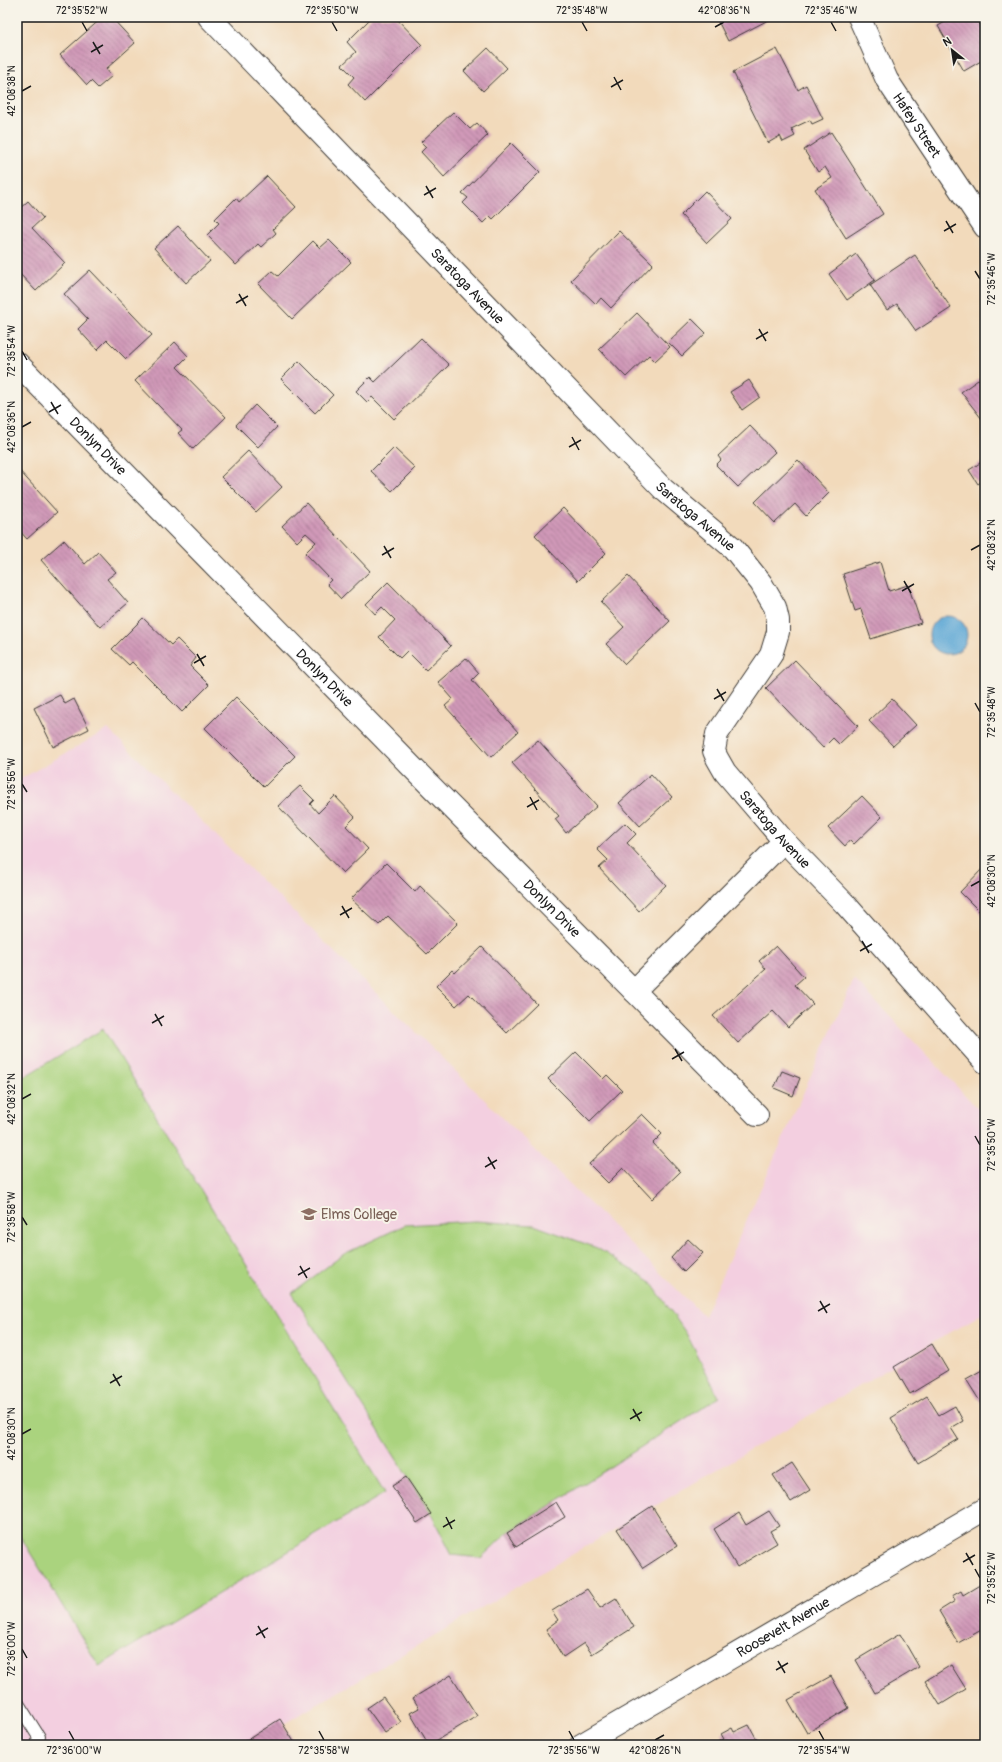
<svg xmlns="http://www.w3.org/2000/svg" width="1002" height="1762" font-family="Pangolin,sans-serif">
	<defs>
		<pattern id="building-back-hatch" width="6" height="6" patternUnits="userSpaceOnUse"><rect width="6" height="6" fill="#d099b8"/><path d="M-1 5l2 2M0 0l6 6M5-1l2 2" fill="none" stroke="#a87c95"/></pattern>
	</defs>
	<rect width="100%" height="100%" fill="#f7f3e8"/>
	<filter id="ink" filterUnits="userSpaceOnUse"><feTurbulence type="fractalNoise" baseFrequency=".025" numOctaves="2"/><feDisplacementMap in="SourceGraphic" scale="8" xChannelSelector="R" yChannelSelector="G"/><feConvolveMatrix kernelMatrix="1 2 1 2 8 2 1 2 1" color-interpolation-filters="sRGB"/></filter>
	<filter id="wash" filterUnits="userSpaceOnUse"><feTurbulence type="fractalNoise" baseFrequency=".012" numOctaves="4" result="noise"/><feDisplacementMap in="SourceGraphic" scale="16" xChannelSelector="R" yChannelSelector="G"/><feGaussianBlur stdDeviation="0.9" result="paint"/><feColorMatrix in="noise" values="0 0 0 0 0 0 0 0 0 0 0 0 0 0 0 0 0 1.4 0 .05"/><feComposite in="paint" operator="in"/></filter>
	<g filter="url(#wash)">
		<rect width="100%" height="100%" fill="#f2dabb"/>
		<!-- built -->
		<path fill="#f3cfe0" d="M 108,729 L 704,1316 L 854,979 L 985,1116 L 985,1312 L 248,1745 L 17,1745 L 17,781 Z"/>
		<!-- park -->
		<path fill="#aad37e" stroke="#63784d" d="M 103,1029 L 385,1493 L 99,1666 L 17,1531 L 17,1081 Z
			M 475,1221 L 534,1225 L 597,1248 L 650,1281 L 686,1333 L 719,1397 L 507,1533 L 481,1558 L 452,1555 L 431,1514 L 292,1293 L 344,1254 L 405,1225 Z"/>
		<!-- water -->
		<path fill="#5ea8d6" stroke="#3d6279" d="M929 635a19 19 0 1 1 38 0a19 19 0 1 1-38 0Z"/>
		<g id="blocks">
			<!-- building -->
			<path fill="url(#building-back-hatch)" d="M 103,17 L 111,17 L 135,43 L 106,69 L 112,76 L 98,88 L 91,81 L 87,85 L 60,55 Z
				M 372,17 L 395,17 L 422,45 L 365,102 L 348,84 L 354,77 L 342,65 L 356,52 L 347,42 Z
				M 716,17 L 774,17 L 728,41 Z
				M 954,17 L 975,17 L 979,24 L 985,24 L 985,68 L 981,61 L 964,71 L 938,26 Z
				M 488,48 L 507,68 L 483,91 L 464,71 Z
				M 777,49 L 798,90 L 806,85 L 823,119 L 812,124 L 810,120 L 791,129 L 795,136 L 783,142 L 780,136 L 768,143 L 733,72 Z
				M 453,112 L 470,129 L 477,123 L 488,135 L 444,177 L 421,152 L 426,147 L 421,142 Z
				M 831,132 L 883,214 L 846,238 L 815,189 L 832,178 L 825,167 L 818,172 L 804,150 Z
				M 511,143 L 540,172 L 493,219 L 490,216 L 483,223 L 463,203 L 468,198 L 462,193 Z
				M 267,176 L 296,207 L 273,229 L 276,233 L 261,247 L 258,244 L 236,265 L 207,235 L 219,223 L 215,219 L 236,198 L 239,202 Z
				M 705,191 L 732,219 L 707,243 L 681,215 Z
				M 28,201 L 43,218 L 32,228 L 65,263 L 36,291 L 17,271 L 17,211 Z
				M 178,226 L 210,261 L 186,283 L 154,248 Z
				M 619,231 L 653,264 L 611,308 L 601,298 L 596,304 L 571,280 Z
				M 329,240 L 351,262 L 292,319 L 258,284 L 272,271 L 278,276 L 313,241 L 320,248 Z
				M 856,254 L 875,280 L 847,300 L 829,274 Z
				M 915,255 L 951,308 L 916,331 L 897,304 L 887,310 L 870,285 Z
				M 90,270 L 152,335 L 126,359 L 107,340 L 97,350 L 78,329 L 88,319 L 64,294 Z
				M 637,313 L 670,347 L 655,361 L 649,355 L 626,377 L 599,349 Z
				M 692,319 L 706,333 L 682,356 L 668,342 Z
				M 421,338 L 449,365 L 394,419 L 372,397 L 367,402 L 356,391 L 370,377 L 375,382 Z
				M 175,342 L 188,356 L 177,367 L 226,417 L 193,449 L 178,433 L 182,430 L 135,381 Z
				M 299,361 L 333,395 L 315,413 L 281,379 Z
				M 985,375 L 985,423 L 961,392 Z
				M 749,380 L 760,397 L 742,410 L 730,392 Z
				M 255,405 L 277,427 L 258,447 L 236,425 Z
				M 750,426 L 775,452 L 738,487 L 716,465 L 721,460 L 718,456 Z
				M 394,448 L 415,468 L 392,491 L 371,471 Z
				M 248,451 L 282,487 L 256,512 L 221,477 Z
				M 798,460 L 829,493 L 806,516 L 795,504 L 775,523 L 755,502 Z
				M 985,460 L 985,479 L 978,484 L 969,470 Z
				M 17,468 L 57,512 L 27,539 L 17,528 Z
				M 306,503 L 370,571 L 341,599 L 327,584 L 331,580 L 305,553 L 316,542 L 306,533 L 297,542 L 282,526 Z
				M 563,508 L 606,553 L 578,581 L 535,535 Z
				M 64,540 L 85,564 L 98,552 L 116,572 L 107,579 L 128,603 L 100,627 L 41,560 Z
				M 880,562 L 889,591 L 908,585 L 921,623 L 871,639 L 861,609 L 855,611 L 843,574 Z
				M 628,576 L 670,621 L 625,664 L 606,644 L 624,627 L 601,602 Z
				M 388,582 L 451,646 L 426,670 L 407,651 L 400,658 L 379,637 L 395,620 L 382,607 L 375,614 L 366,604 Z
				M 143,618 L 171,645 L 177,639 L 196,658 L 190,666 L 209,685 L 182,712 L 132,662 L 129,665 L 112,649 Z
				M 466,658 L 479,673 L 472,680 L 518,732 L 491,757 L 445,706 L 453,699 L 438,682 Z
				M 795,660 L 858,726 L 839,744 L 833,738 L 823,748 L 766,688 Z
				M 60,695 L 65,704 L 74,699 L 89,729 L 53,747 L 34,708 Z
				M 236,697 L 295,756 L 264,787 L 205,728 Z
				M 892,699 L 916,725 L 893,746 L 869,721 Z
				M 538,740 L 597,806 L 566,833 L 555,819 L 559,816 L 512,763 Z
				M 651,774 L 672,797 L 640,826 L 619,803 Z
				M 300,786 L 314,800 L 310,804 L 318,813 L 335,796 L 355,817 L 346,826 L 368,849 L 343,873 L 278,806 Z
				M 862,796 L 882,817 L 854,844 L 850,840 L 845,846 L 828,828 Z
				M 625,823 L 636,834 L 627,843 L 666,885 L 639,911 L 599,868 L 608,860 L 597,849 Z
				M 386,863 L 415,892 L 420,886 L 458,923 L 427,954 L 388,916 L 379,925 L 351,899 Z
				M 985,866 L 985,917 L 960,892 Z
				M 776,946 L 804,977 L 795,985 L 813,1004 L 788,1027 L 773,1011 L 738,1043 L 713,1016 L 766,969 L 759,961 Z
				M 482,947 L 537,1004 L 507,1033 L 469,994 L 456,1006 L 436,986 L 452,970 L 455,973 Z
				M 576,1052 L 603,1079 L 607,1075 L 622,1090 L 590,1121 L 548,1079 Z
				M 782,1071 L 800,1078 L 793,1096 L 774,1088 Z
				M 642,1114 L 662,1134 L 653,1143 L 680,1172 L 652,1199 L 623,1168 L 608,1183 L 589,1164 Z
				M 688,1239 L 703,1253 L 684,1272 L 671,1258 Z
				M 932,1344 L 948,1371 L 910,1394 L 894,1367 Z
				M 982,1370 L 985,1375 L 985,1401 L 981,1403 L 966,1379 Z
				M 927,1396 L 939,1415 L 955,1406 L 963,1421 L 951,1428 L 958,1439 L 918,1463 L 891,1418 Z
				M 792,1463 L 810,1490 L 791,1502 L 773,1475 Z
				M 406,1477 L 431,1514 L 417,1523 L 392,1486 Z
				M 556,1502 L 565,1517 L 516,1547 L 507,1533 Z
				M 652,1506 L 677,1546 L 643,1568 L 617,1529 Z
				M 769,1511 L 779,1526 L 770,1531 L 777,1543 L 737,1567 L 714,1529 L 739,1513 L 746,1525 Z
				M 983,1583 L 985,1586 L 985,1628 L 958,1643 L 939,1611 L 955,1601 L 952,1596 L 961,1591 L 963,1595 Z
				M 587,1589 L 600,1608 L 616,1598 L 634,1627 L 592,1654 L 584,1643 L 563,1657 L 546,1629 L 558,1620 L 552,1611 Z
				M 900,1634 L 919,1667 L 875,1693 L 856,1660 Z
				M 951,1665 L 966,1689 L 940,1705 L 925,1681 Z
				M 451,1675 L 477,1716 L 429,1745 L 410,1713 L 419,1708 L 413,1698 Z
				M 831,1676 L 849,1708 L 807,1733 L 788,1700 Z
				M 383,1697 L 401,1722 L 385,1733 L 367,1708 Z
				M 280,1719 L 296,1745 L 246,1745 L 244,1742 Z
				M 749,1725 L 760,1745 L 714,1745 L 724,1739 L 721,1734 L 732,1728 L 734,1732 Z"/>
		</g>
	</g>
	<g filter="url(#ink)">
		<use href="#blocks" fill-opacity="0" stroke="#3c3834" stroke-width="1"/>
		<g fill="none" stroke-linecap="round" stroke-linejoin="round">
			<defs>
				<path id="lane" d="M 17,1702 L 39,1737 L 37,1745"/>
				<g id="street">
					<path id="s1" d="M 209,17 L 663,489 L 733,548 L 761,583 L 775,607 L 778,620 L 778,632 L 771,655 L 717,734 L 714,751 L 717,758 L 725,772 L 784,841 L 845,904 L 985,1062"/>
					<path id="s2" d="M 859,17 L 887,80 L 985,227"/>
					<path id="s3" d="M 17,363 L 410,765 L 757,1115"/>
					<path d="M 634,991 L 784,841"/>
					<path id="s4" d="M 581,1745 L 985,1509"/>
				</g>
			</defs>
			<!-- lane casing -->
			<use href="#lane" stroke="#3c3834" stroke-width="14"/>
			<!-- street casing -->
			<use href="#street" stroke="#3c3834" stroke-width="24"/>
			<!-- lane -->
			<use href="#lane" stroke="#fff" stroke-width="12"/>
			<!-- street -->
			<use href="#street" stroke="#fff" stroke-width="22"/>
		</g>
	</g>
	<!-- ticks -->
	<path fill="none" stroke="#1c1c1c" stroke-width="1.5" d="M 82,22 L 87,31M 332,22 L 337,31M 582,22 L 587,31M 831,22 L 836,31M 715,27 L 724,22M 93,42 L 100,54M 91,52 L 103,45M 614,77 L 621,90M 611,87 L 623,80M 22,91 L 31,86M 426,186 L 433,198M 424,195 L 436,188M 946,221 L 953,233M 944,231 L 956,224M 975,271 L 980,279M 239,294 L 246,306M 236,303 L 248,296M 759,329 L 766,341M 756,339 L 768,332M 22,351 L 27,360M 51,402 L 58,414M 49,412 L 61,405M 22,427 L 31,422M 572,437 L 579,450M 569,447 L 581,440M 384,546 L 391,558M 971,550 L 980,545M 382,555 L 394,548M 904,581 L 911,593M 902,591 L 914,584M 197,654 L 204,666M 194,663 L 206,656M 717,689 L 724,701M 714,699 L 726,692M 975,703 L 980,712M 22,784 L 27,792M 530,797 L 537,810M 527,807 L 539,800M 971,886 L 980,881M 342,906 L 349,918M 340,915 L 352,908M 862,941 L 869,953M 860,951 L 872,944M 155,1014 L 162,1026M 152,1023 L 164,1016M 675,1049 L 682,1061M 672,1059 L 684,1052M 22,1099 L 31,1094M 975,1136 L 980,1145M 488,1157 L 495,1169M 485,1167 L 497,1160M 22,1217 L 27,1225M 300,1266 L 307,1278M 298,1275 L 310,1268M 820,1301 L 827,1313M 818,1311 L 830,1304M 113,1374 L 120,1386M 110,1383 L 122,1376M 633,1409 L 640,1421M 630,1419 L 642,1412M 22,1434 L 31,1429M 446,1517 L 452,1529M 443,1527 L 455,1520M 966,1553 L 973,1565M 963,1562 L 975,1555M 975,1569 L 980,1578M 258,1626 L 265,1638M 256,1635 L 268,1628M 22,1649 L 27,1658M 778,1661 L 785,1673M 776,1670 L 788,1663M 69,1731 L 74,1740M 319,1731 L 324,1740M 569,1731 L 574,1740M 819,1731 L 824,1740M 655,1740 L 664,1735"/>
	<!-- icons -->
	<defs>
		<symbol id="university-bare" viewBox="-9 -9 18 18"><path d="M0-5L7-2L0 1L-7-2ZM-4 1L0 2.5L4 1V4Q0 6-4 4Z" fill="#8d6e63" stroke="#f7f3e8" stroke-width="2.5" paint-order="stroke"/></symbol>
	</defs>
	<g fill-rule="evenodd">
		<use href="#university-bare" x="298" y="1203" width="22" height="22"/>
	</g>
	<g text-anchor="middle" stroke-width="4" stroke-linejoin="round" paint-order="stroke">
		<!-- street labels -->
		<g font-size="14" fill="#1c1c1c" stroke="#f7f3e8">
			<text dy="5" stroke="none"><textPath href="#s2" startOffset="123">Hafey Street</textPath></text>
			<text dy="5" stroke="none"><textPath href="#s1" startOffset="373">Saratoga Avenue</textPath></text>
			<text dy="5" stroke="none"><textPath href="#s3" startOffset="116">Donlyn Drive</textPath></text>
			<text dy="5" stroke="none"><textPath href="#s1" startOffset="697">Saratoga Avenue</textPath></text>
			<text dy="5" stroke="none"><textPath href="#s3" startOffset="440">Donlyn Drive</textPath></text>
			<text dy="5" stroke="none"><textPath href="#s1" startOffset="1081">Saratoga Avenue</textPath></text>
			<text dy="5" stroke="none"><textPath href="#s3" startOffset="764">Donlyn Drive</textPath></text>
			<text dy="5" stroke="none"><textPath href="#s4" startOffset="234">Roosevelt Avenue</textPath></text>
		</g>
		<!-- education labels -->
		<g font-size="14" fill="#785e54" stroke="#f7f3e8" text-anchor="start">
			<text x="321" y="1219">Elms College</text>
		</g>
	</g>
	<!-- margin -->
	<rect width="1002" height="1762" fill="none" stroke="#f7f3e8" stroke-width="44"/>
	<!-- north arrow -->
	<g transform="translate(952 50) rotate(330)" stroke="#f7f3e8" stroke-width="3" paint-order="stroke">
	<path d="M0-3L7 15L0 10L-7 15Z" fill="#1c1c1c"/>
	<text y="-6" font-size="11" font-weight="bold" text-anchor="middle" fill="#1c1c1c">N</text>
	</g>
	<rect x="22" y="22" width="958" height="1718" fill="none" stroke="#1c1c1c" stroke-width="1.5"/>
	<g font-size="10" text-anchor="middle" fill="#1c1c1c">
		<text x="82" y="14">72°35'52"W</text>
		<text x="332" y="14">72°35'50"W</text>
		<text x="582" y="14">72°35'48"W</text>
		<text x="724" y="14">42°08'36"N</text>
		<text x="831" y="14">72°35'46"W</text>
		<text transform="translate(11 91) rotate(-90)" y="4">42°08'38"N</text>
		<text transform="translate(991 279) rotate(-90)" y="4">72°35'46"W</text>
		<text transform="translate(11 351) rotate(-90)" y="4">72°35'54"W</text>
		<text transform="translate(11 427) rotate(-90)" y="4">42°08'36"N</text>
		<text transform="translate(991 545) rotate(-90)" y="4">42°08'32"N</text>
		<text transform="translate(991 712) rotate(-90)" y="4">72°35'48"W</text>
		<text transform="translate(11 784) rotate(-90)" y="4">72°35'56"W</text>
		<text transform="translate(991 881) rotate(-90)" y="4">42°08'30"N</text>
		<text transform="translate(11 1099) rotate(-90)" y="4">42°08'32"N</text>
		<text transform="translate(991 1145) rotate(-90)" y="4">72°35'50"W</text>
		<text transform="translate(11 1217) rotate(-90)" y="4">72°35'58"W</text>
		<text transform="translate(11 1434) rotate(-90)" y="4">42°08'30"N</text>
		<text transform="translate(991 1578) rotate(-90)" y="4">72°35'52"W</text>
		<text transform="translate(11 1649) rotate(-90)" y="4">72°36'00"W</text>
		<text x="74" y="1754">72°36'00"W</text>
		<text x="324" y="1754">72°35'58"W</text>
		<text x="574" y="1754">72°35'56"W</text>
		<text x="655" y="1754">42°08'26"N</text>
		<text x="824" y="1754">72°35'54"W</text>
	</g>
</svg>
